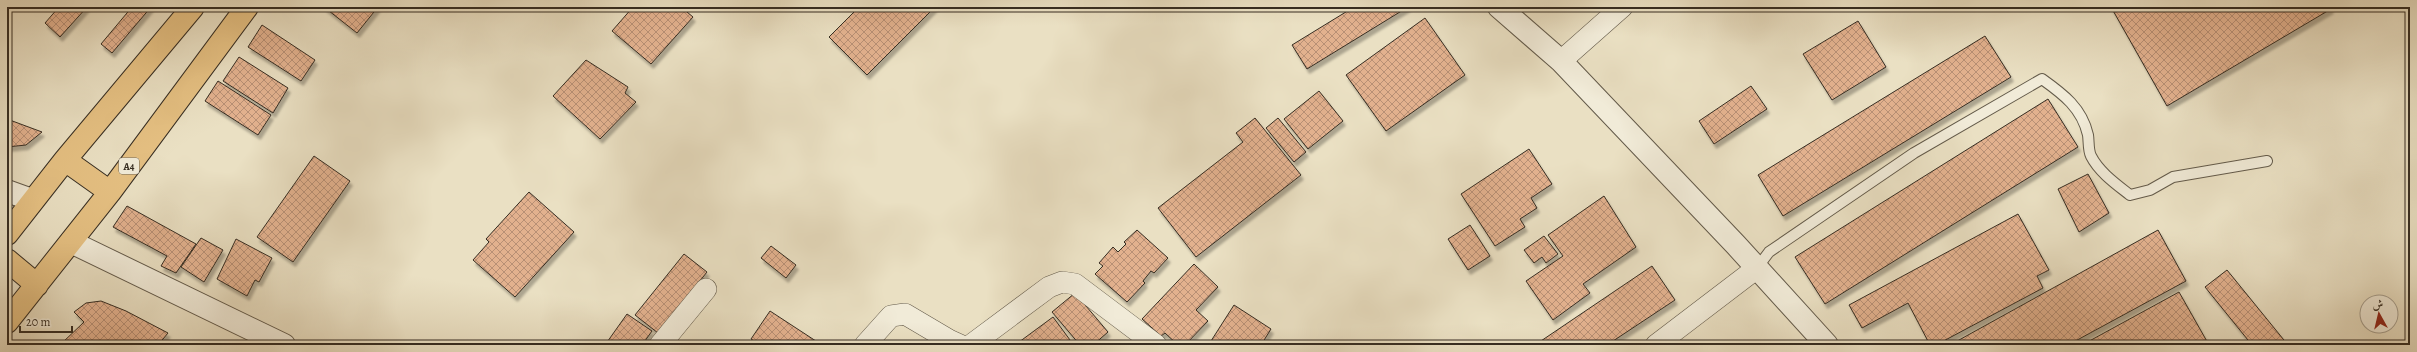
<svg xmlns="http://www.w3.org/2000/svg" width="2417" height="352" font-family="Alegreya,Amiri,serif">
	<defs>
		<pattern id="building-cross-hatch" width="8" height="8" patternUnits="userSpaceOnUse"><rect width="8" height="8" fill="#e2b18e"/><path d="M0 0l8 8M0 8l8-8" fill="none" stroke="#b89074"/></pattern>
		<filter id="shadow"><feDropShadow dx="2.5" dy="4.5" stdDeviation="1" flood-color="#0004"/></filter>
	</defs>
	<rect width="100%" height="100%" fill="#eae0c3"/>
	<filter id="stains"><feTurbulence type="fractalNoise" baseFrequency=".005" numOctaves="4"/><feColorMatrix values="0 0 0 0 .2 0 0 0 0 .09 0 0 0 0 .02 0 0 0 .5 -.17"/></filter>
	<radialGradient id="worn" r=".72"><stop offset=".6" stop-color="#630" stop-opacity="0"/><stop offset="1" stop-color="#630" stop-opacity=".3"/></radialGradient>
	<!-- building -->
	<path fill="url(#building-cross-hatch)" stroke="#362d22" filter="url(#shadow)" d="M 59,7 L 87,7 L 60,37 L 45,23 Z
		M 132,7 L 151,7 L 112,53 L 101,44 Z
		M 324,7 L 378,7 L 357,33 Z
		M 633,7 L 681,7 L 693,17 L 651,64 L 612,31 Z
		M 859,7 L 935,7 L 867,75 L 829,37 Z
		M 1354,7 L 1408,7 L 1307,69 L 1292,45 Z
		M 2111,7 L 2330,7 L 2331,9 L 2167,106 Z
		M 1425,18 L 1465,75 L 1386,131 L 1346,75 Z
		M 1858,21 L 1886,67 L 1832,100 L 1803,54 Z
		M 262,25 L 315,60 L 301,81 L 248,47 Z
		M 1985,36 L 2011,77 L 1783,216 L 1758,175 Z
		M 239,57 L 288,88 L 273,113 L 223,81 Z
		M 586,60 L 628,87 L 625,93 L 636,102 L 600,139 L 553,96 Z
		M 218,81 L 271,115 L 258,135 L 205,101 Z
		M 1751,86 L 1767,109 L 1714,144 L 1699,121 Z
		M 1319,91 L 1343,121 L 1308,149 L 1284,119 Z
		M 2048,99 L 2078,147 L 1825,304 L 1795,257 Z
		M 1255,118 L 1301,175 L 1196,257 L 1158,208 L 1243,142 L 1236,133 Z
		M 1278,118 L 1306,152 L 1294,162 L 1266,128 Z
		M 7,119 L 42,132 L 26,145 L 7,147 Z
		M 1529,149 L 1552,184 L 1531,198 L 1537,208 L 1520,219 L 1525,227 L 1495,246 L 1461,194 Z
		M 314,156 L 350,181 L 293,262 L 257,237 Z
		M 2088,174 L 2109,213 L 2079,232 L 2058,189 Z
		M 529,192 L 574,232 L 515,297 L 473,260 L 489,242 L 486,239 Z
		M 1604,196 L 1636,247 L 1583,284 L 1590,293 L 1553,320 L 1526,281 L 1563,256 L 1548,235 Z
		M 127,206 L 196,244 L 176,273 L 161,266 L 167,256 L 113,227 Z
		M 2410,213 L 2410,221 L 2406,214 Z
		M 2018,214 L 2049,270 L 2037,276 L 2043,288 L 1936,345 L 1930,345 L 1908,303 L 1862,328 L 1849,305 Z
		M 1470,225 L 1490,256 L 1468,270 L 1448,239 Z
		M 1137,230 L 1168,258 L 1154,273 L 1151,271 L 1143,281 L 1145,283 L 1127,302 L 1095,274 L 1103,266 L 1099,263 L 1113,247 L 1118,252 L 1126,244 L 1124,242 Z
		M 2158,230 L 2186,281 L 2068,345 L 1950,345 Z
		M 1544,236 L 1558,254 L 1546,263 L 1542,257 L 1534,263 L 1524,250 Z
		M 201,238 L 223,250 L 204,282 L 181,267 Z
		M 236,239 L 272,258 L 259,282 L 255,280 L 247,296 L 217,279 Z
		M 771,246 L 796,265 L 786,278 L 761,258 Z
		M 684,254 L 707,272 L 658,333 L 635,315 Z
		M 1194,264 L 1218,287 L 1196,310 L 1208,321 L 1185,345 L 1178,345 L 1165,333 L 1161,336 L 1142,319 Z
		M 1652,266 L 1675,300 L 1607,345 L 1535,345 Z
		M 2227,270 L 2288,345 L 2252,345 L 2205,287 Z
		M 2179,292 L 2209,345 L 2082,345 Z
		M 1075,293 L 1108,332 L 1093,345 L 1080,345 L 1052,312 Z
		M 101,301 L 126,311 L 168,333 L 158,345 L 64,345 L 62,343 L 84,322 L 74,312 L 86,303 Z
		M 1234,305 L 1271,329 L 1261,345 L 1218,345 L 1211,341 Z
		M 770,311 L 822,345 L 761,345 L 751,339 Z
		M 627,314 L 652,331 L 642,345 L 605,345 Z
		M 1053,317 L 1073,344 L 1015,345 Z"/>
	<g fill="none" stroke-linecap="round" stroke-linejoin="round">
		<defs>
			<path id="service" d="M 1757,268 L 1769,252 L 1914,153 L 2042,79 C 2063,94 2082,108 2088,135 C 2089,141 2088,150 2091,156 C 2099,172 2116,184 2130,195 L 2150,190 L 2173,177 L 2267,161"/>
			<path id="minor" d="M 1561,61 L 1622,7
				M 660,345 L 706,289
				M 865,345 L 891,316 L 905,314 L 949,340 L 960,345
				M 971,345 L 1049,287 L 1062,282 L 1075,284 L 1156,345
				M 1656,345 L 1757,268"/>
			<path id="tertiary" d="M 1499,7 L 1561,61 L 1736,245 L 1827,345
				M 7,191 L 32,200
				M 71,242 L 284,345"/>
			<path id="trunk" d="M 65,160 L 110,192
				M 7,234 L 65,160 L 193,7
				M 7,260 L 37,285
				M 7,322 L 110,192 L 247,7"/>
		</defs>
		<!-- service casing -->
		<use href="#service" stroke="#635a4a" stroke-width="12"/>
		<!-- minor casing -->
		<use href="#minor" stroke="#635a4a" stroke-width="22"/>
		<!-- tertiary casing -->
		<use href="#tertiary" stroke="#635a4a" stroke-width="24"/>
		<!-- trunk casing -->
		<use href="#trunk" stroke="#362d22" stroke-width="24"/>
		<!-- service -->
		<use href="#service" stroke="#f1ebd8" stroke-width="10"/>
		<!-- minor -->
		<use href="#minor" stroke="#f1ebd8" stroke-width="21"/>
		<!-- tertiary -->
		<use href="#tertiary" stroke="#f1ebd8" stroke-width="22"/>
		<!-- trunk -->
		<use href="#trunk" stroke="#e5c082" stroke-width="22"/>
	</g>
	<g text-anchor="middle" stroke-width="3" stroke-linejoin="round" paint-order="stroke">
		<!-- shield labels -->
		<rect fill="#f1ebd8" stroke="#6e6659" stroke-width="1" x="119" y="158" width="20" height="16" rx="3"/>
		<g font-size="10" font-weight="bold" fill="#362d22">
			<text x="129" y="170">A4</text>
		</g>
	</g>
	<!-- margin -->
	<rect width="2417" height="352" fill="none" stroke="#eae0c3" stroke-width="24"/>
	<rect x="8" y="8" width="2401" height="336" fill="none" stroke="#362d22" stroke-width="2"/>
	<rect x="12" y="12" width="2393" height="328" fill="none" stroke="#362d22"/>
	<!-- north arrow -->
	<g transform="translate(2379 314) rotate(352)"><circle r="19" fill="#f1ebd8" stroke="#a69f8f"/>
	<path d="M0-3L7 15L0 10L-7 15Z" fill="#8f2418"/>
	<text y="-6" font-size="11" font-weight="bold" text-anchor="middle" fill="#362d22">ش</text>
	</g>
	<!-- scale -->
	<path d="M20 326v6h52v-6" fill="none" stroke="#362d22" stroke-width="2"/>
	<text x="26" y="326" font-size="12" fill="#362d22" stroke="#f1ebd8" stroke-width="3" paint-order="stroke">20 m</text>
	<rect width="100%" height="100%" filter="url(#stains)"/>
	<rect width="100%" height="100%" fill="url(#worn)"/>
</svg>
